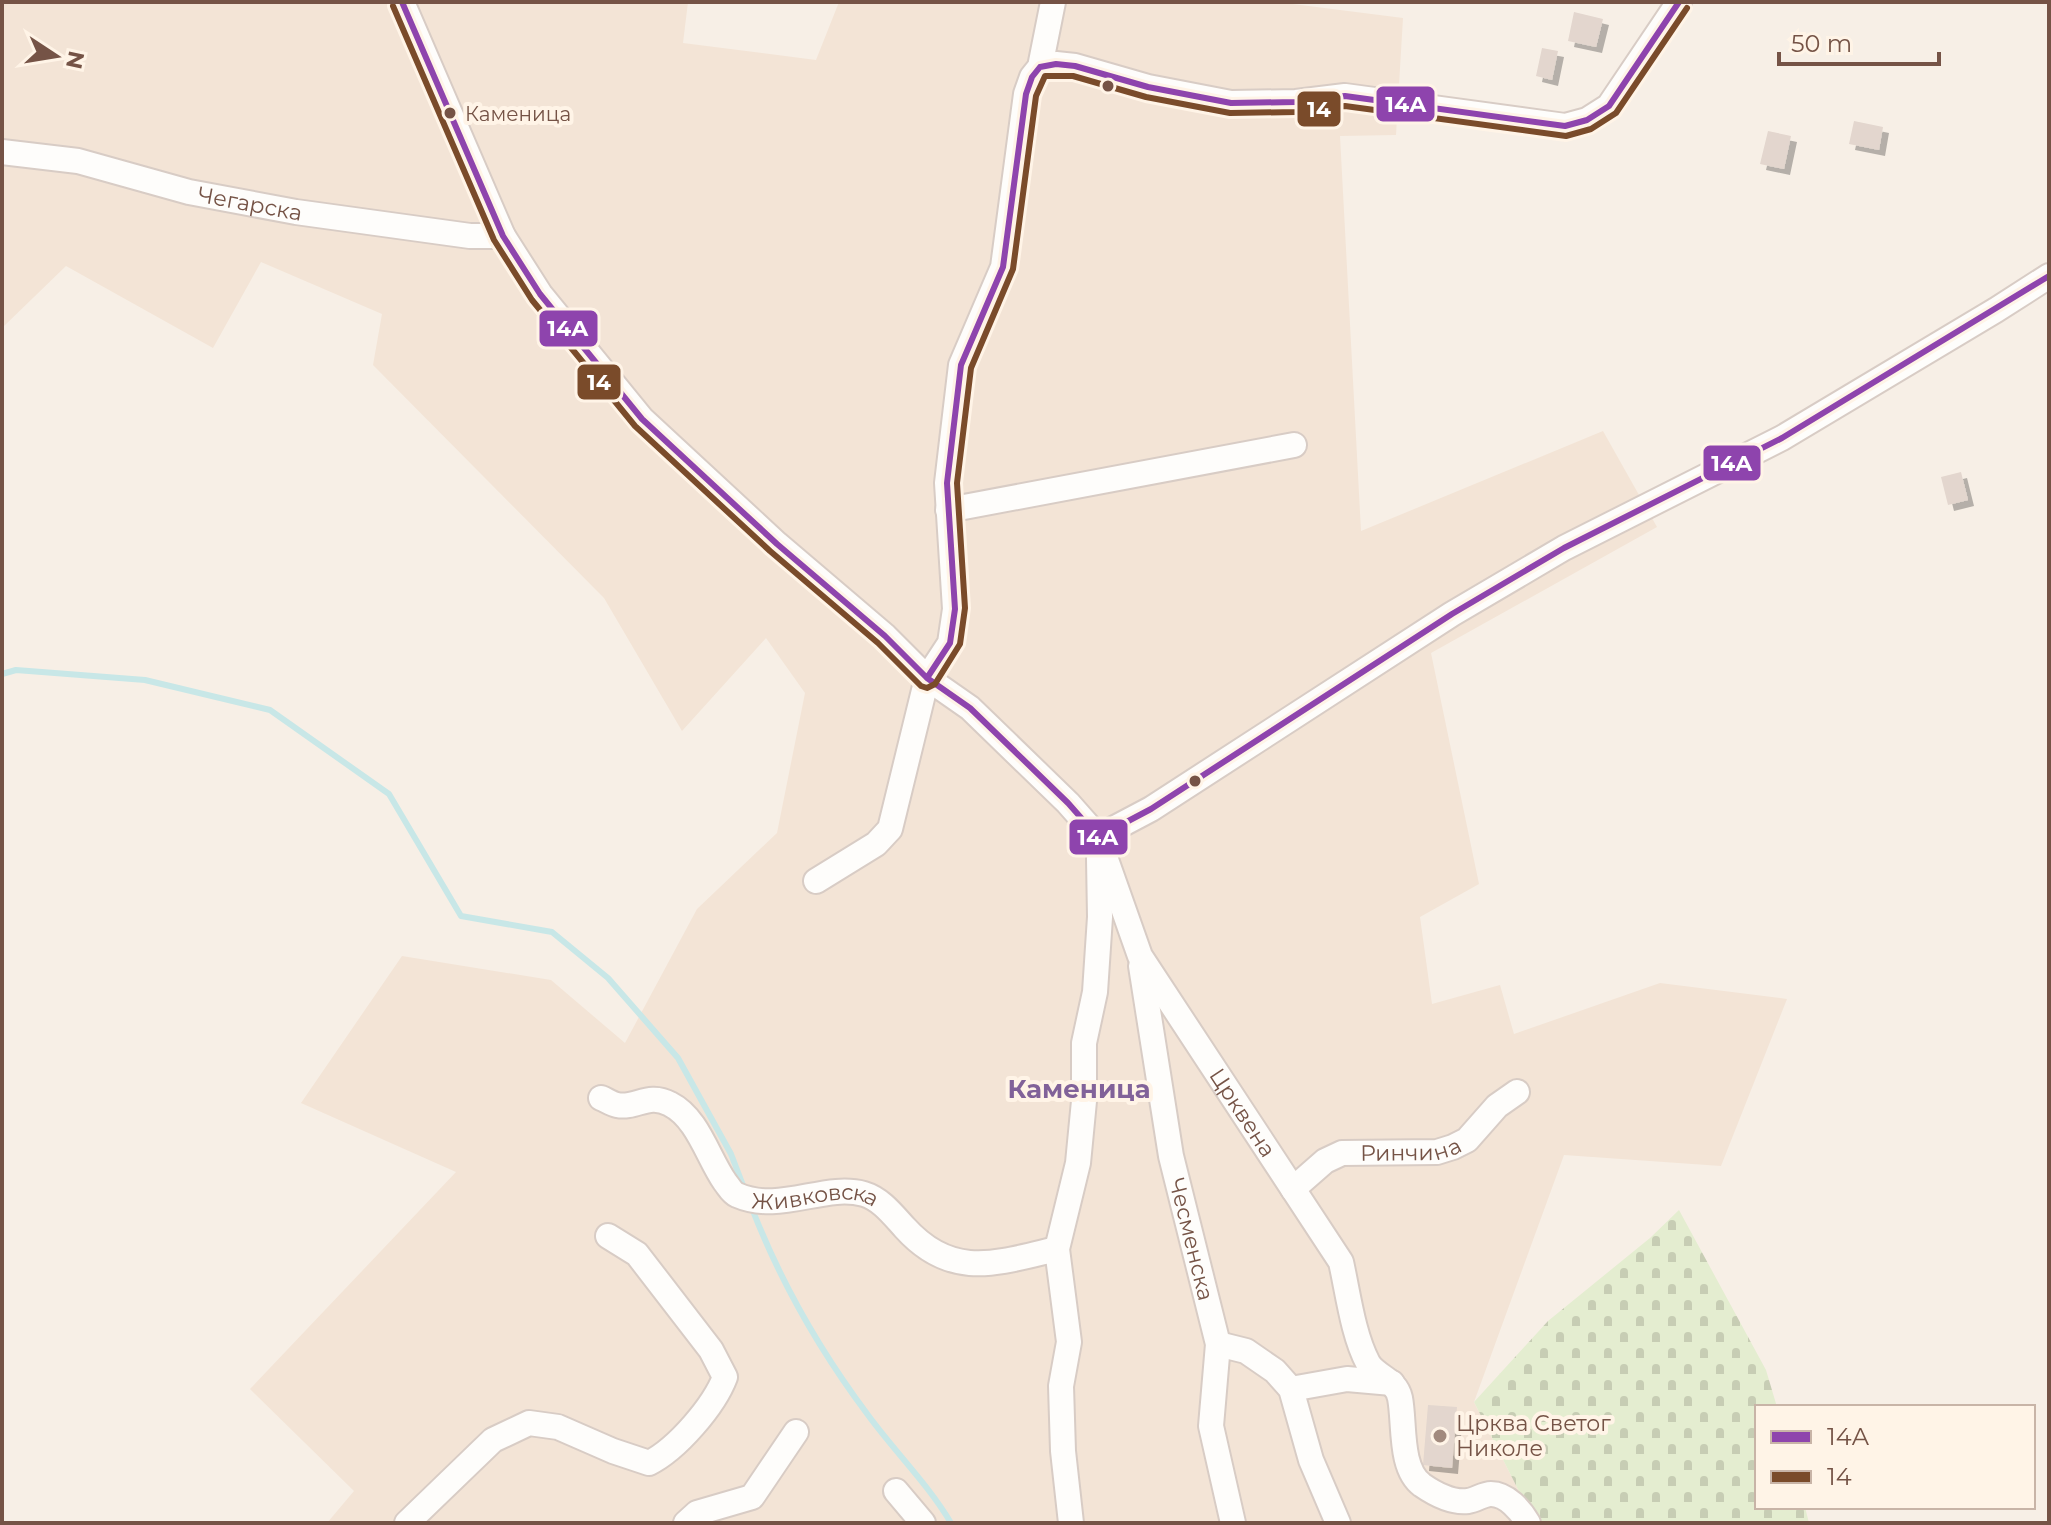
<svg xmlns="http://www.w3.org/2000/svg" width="2051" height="1525" font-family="Montserrat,sans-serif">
	<defs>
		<pattern id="cemetery-stones" width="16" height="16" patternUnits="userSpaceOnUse" patternTransform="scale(2)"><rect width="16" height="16" fill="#e4edd0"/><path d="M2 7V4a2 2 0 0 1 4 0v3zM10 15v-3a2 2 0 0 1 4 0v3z" fill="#c7cdb4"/></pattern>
		<filter id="shadow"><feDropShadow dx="6" dy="6" stdDeviation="0" flood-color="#0004"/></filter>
	</defs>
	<rect width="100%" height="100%" fill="#f7efe6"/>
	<!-- residential -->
	<path fill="#f3e4d6" d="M 2,2 L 688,2 L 683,43 L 816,60 L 839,2 L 1277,2 L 1403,18 L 1396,135 L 1340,136 L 1361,531 L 1603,431 L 1657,527 L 1431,653 L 1479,884 L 1420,917 L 1432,1004 L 1500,985 L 1514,1034 L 1660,983 L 1787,999 L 1721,1166 L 1564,1155 L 1474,1402 L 1535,1523 L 327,1523 L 354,1491 L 250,1389 L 456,1172 L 301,1103 L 402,956 L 551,980 L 625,1043 L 697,909 L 777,833 L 805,693 L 766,638 L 682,731 L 604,598 L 373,365 L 382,314 L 261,262 L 213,348 L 66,266 L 2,328 Z"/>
	<!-- cemetery -->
	<path fill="url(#cemetery-stones)" d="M 1679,1210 L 1766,1370 L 1777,1407 L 1757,1407 L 1757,1507 L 1805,1507 L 1809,1523 L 1535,1523 L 1474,1402 L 1548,1321 L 1650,1238 Z"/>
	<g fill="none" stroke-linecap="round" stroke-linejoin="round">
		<!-- stream -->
		<path stroke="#c8e7e7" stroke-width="6" d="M 2,674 L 16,670 L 145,680 L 270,710 L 389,794 L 461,916 L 552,932 L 608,978 L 678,1058 L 731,1154 L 744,1188
			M 751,1206 C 780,1281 820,1351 868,1415 C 895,1452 928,1484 951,1523"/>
	</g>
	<!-- building -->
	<path fill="#e3d6ce" filter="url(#shadow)" d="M 1574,12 L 1603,19 L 1596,47 L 1568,41 Z
		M 1542,48 L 1558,51 L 1552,80 L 1536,76 Z
		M 1854,121 L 1883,127 L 1879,150 L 1849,144 Z
		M 1768,131 L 1791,136 L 1784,169 L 1760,164 Z
		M 1961,472 L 1968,500 L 1948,505 L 1941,477 Z
		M 1428,1405 L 1457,1407 L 1452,1468 L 1423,1465 Z"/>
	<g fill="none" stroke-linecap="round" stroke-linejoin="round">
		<defs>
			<g id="minor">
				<path id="s1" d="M 402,2 L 503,236 L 540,294 L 642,419 L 777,544 L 885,636 L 927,678 L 970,708 L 1068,803 L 1098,837 L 1140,956 L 1341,1262 C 1348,1293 1353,1335 1368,1363 C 1376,1377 1396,1379 1400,1398 C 1405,1423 1399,1468 1422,1485 C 1435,1494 1452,1503 1468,1501 C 1476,1500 1483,1494 1491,1494 C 1507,1494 1521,1511 1528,1523"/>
				<path d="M 1040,67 L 1056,64 L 1075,66 L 1148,87 L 1231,103 L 1296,102 L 1345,96 L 1565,126 L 1587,120 L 1609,106 L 1679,2"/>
				<path id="s2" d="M 2,152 L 78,161 L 189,192 L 296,212 L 470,236 L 503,236"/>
				<path d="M 948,510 L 1294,445"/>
				<path d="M 1098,837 L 1151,809 L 1452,614 L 1564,548 L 1782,438 L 1996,310 L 2049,276"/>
				<path d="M 816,881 L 876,844 L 890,829 L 927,678 L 950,643 L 955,609 L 947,483 L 961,365 L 1003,267 L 1026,94 L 1032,77 L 1040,67 L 1053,2"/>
				<path id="s3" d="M 1141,966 L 1171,1156 L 1218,1344 L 1211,1426 L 1233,1523"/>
				<path id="s4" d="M 601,1098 C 606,1100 612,1104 617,1105 C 636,1109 648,1092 670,1104 C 698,1118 708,1158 725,1182 C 729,1187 732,1193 737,1195 C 780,1214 824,1183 864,1194 C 881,1199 893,1215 905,1228 C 952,1280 997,1263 1057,1249"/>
				<path id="s5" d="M 1293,1189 L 1325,1161 L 1342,1153 L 1437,1152 L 1453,1147 L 1467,1140 L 1497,1106 L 1517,1092"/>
				<path d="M 1218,1344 L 1246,1351 L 1275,1371 L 1291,1389 L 1311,1460 L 1338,1523"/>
				<path d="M 1291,1389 L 1347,1379 L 1392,1383"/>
				<path d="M 896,1491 L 923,1523"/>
				<path d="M 407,1523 L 493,1440 L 529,1423 L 558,1427 L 613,1451 L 649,1463 C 677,1449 714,1406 725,1377 L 711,1350 L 637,1254 L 608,1236"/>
				<path d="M 686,1523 L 697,1513 L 752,1497 L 796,1432"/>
				<path d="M 1071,1523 L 1063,1451 L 1061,1386 L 1069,1342 L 1057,1249 L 1078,1163 L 1084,1101 L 1084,1043 L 1095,992 L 1100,917 L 1099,859"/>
			</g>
		</defs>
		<!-- minor casing -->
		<use href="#minor" stroke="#d8ccc5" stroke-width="28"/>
		<!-- minor -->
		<use href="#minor" stroke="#fefdfb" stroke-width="24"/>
		<defs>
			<path id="bus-1" d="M 402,2 L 503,236 L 540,294 L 642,419 L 777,544 L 885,636 L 927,678 L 970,708 L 1068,803 L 1098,837 L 1151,809 L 1452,614 L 1564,548 L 1782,438 L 2049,276
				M 927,678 L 950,643 L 955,609 L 947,483 L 961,365 L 1003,267 L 1026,94 L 1032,77 L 1040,67 L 1056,64 L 1075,66 L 1148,87 L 1231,103 L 1296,102 L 1345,96 L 1565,126 L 1587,120 L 1609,106 L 1679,2"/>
			<path id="bus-2" d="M 393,6 L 494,240 L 532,300 L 635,426 L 770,551 L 878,643 L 921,686 L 927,688 L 935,684 L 960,644 L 965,608 L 957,483 L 971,368 L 1013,269 L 1036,96 L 1045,76 L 1073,76 L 1146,97 L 1230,113 L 1296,112 L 1345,106 L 1566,136 L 1591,129 L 1616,113 L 1687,8"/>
		</defs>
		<!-- bus-1 casing -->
		<use href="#bus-1" stroke="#fff4e7" stroke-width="12"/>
		<!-- bus-2 casing -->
		<use href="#bus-2" stroke="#fff4e7" stroke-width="12"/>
		<!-- bus-1 -->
		<use href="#bus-1" stroke="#8e44ad" stroke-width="6"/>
		<!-- bus-2 -->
		<use href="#bus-2" stroke="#7a4b2a" stroke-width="6"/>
	</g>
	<!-- markers -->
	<g fill="#755346" stroke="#fff4e7" stroke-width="3">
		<circle cx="1108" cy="86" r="7"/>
		<circle cx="450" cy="113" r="7"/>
		<circle cx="1195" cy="781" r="7"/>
	</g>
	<circle fill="#a28a7e" stroke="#fff4e7" stroke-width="3" cx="1440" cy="1436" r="8"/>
	<g text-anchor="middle" stroke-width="8" stroke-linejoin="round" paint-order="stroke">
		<!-- bus labels -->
		<g font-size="20" fill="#755346" stroke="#fff4e7" text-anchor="start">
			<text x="465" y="121">Каменица</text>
		</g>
		<!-- street labels -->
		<g font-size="22" fill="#755346" stroke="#fff4e7">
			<text dy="8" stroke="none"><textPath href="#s2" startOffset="254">Чегарска</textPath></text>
			<text dy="8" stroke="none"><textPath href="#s1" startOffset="1418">Црквена</textPath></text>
			<text dy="8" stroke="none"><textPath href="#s5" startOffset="130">Ринчина</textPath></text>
			<text dy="8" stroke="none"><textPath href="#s4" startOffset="266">Живковска</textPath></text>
			<text dy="8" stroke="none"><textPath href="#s3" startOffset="278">Чесменска</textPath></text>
		</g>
		<!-- poi labels -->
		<g font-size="22" fill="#755346" stroke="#fff4e7" text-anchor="start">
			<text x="1456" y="1431">Црква Светог<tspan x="1456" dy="25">Николе</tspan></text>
		</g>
		<!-- quarter labels -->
		<g font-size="26" font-weight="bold" fill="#816299" stroke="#fff4e7">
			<text x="1079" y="1098">Каменица</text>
		</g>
	</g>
	<g stroke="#fff4e7" stroke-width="3">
		<rect x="1375" y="85" width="61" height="38" rx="8" fill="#8e44ad"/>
		<rect x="1296" y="90" width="46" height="38" rx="8" fill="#7a4b2a"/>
		<rect x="538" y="309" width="61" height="39" rx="8" fill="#8e44ad"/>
		<rect x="576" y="363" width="46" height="38" rx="8" fill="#7a4b2a"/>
		<rect x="1702" y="444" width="60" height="38" rx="8" fill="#8e44ad"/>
		<rect x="1068" y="818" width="61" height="38" rx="8" fill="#8e44ad"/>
	</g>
	<g font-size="22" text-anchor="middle" font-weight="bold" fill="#fff">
		<text x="1406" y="112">14А</text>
		<text x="1319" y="117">14</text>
		<text x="568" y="336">14А</text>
		<text x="599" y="390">14</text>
		<text x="1732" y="471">14А</text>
		<text x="1098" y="845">14А</text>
	</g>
	<!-- border -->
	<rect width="2051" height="1525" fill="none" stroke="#755346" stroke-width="8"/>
	<!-- legend -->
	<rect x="1755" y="1405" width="280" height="104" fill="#fff4e7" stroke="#c8b4a7" stroke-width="2"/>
	<rect x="1771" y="1431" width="40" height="12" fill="#8e44ad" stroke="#c8b4a7" stroke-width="2"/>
	<text x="1827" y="1445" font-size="24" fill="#755346">14А</text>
	<rect x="1771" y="1471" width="40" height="12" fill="#7a4b2a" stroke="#c8b4a7" stroke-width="2"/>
	<text x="1827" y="1485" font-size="24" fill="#755346">14</text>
	<!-- north arrow -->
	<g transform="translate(56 56) rotate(102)" stroke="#fff4e7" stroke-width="6" paint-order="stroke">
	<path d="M0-6L14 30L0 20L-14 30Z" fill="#755346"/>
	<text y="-12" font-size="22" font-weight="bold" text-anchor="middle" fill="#755346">N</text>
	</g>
	<!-- scale -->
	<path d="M1779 52v12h160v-12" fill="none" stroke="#755346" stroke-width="4"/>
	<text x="1791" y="52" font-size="24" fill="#755346" stroke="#fff4e7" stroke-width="6" paint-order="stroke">50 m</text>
</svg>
